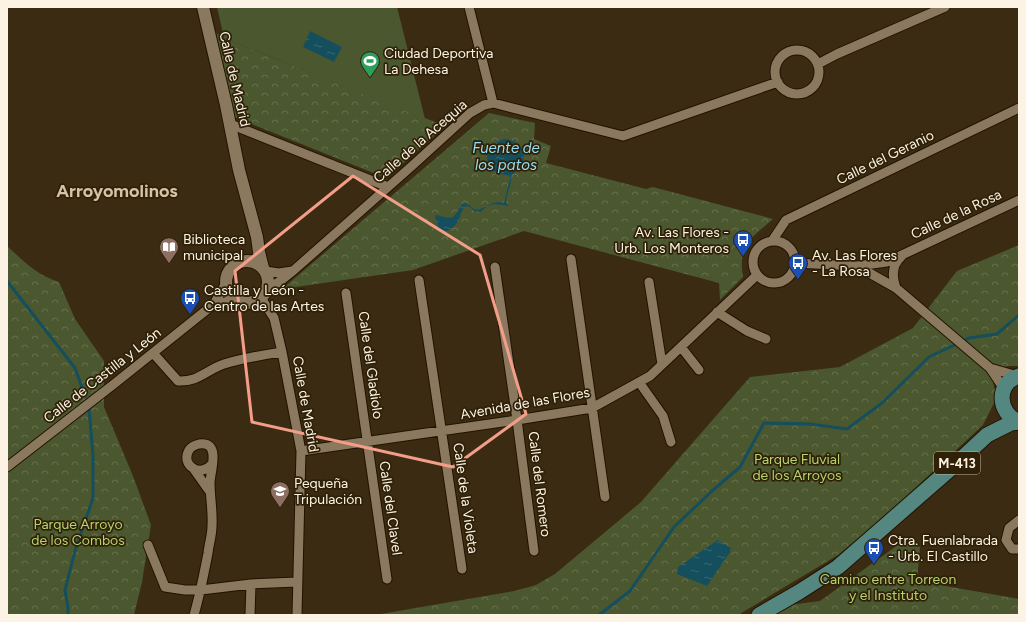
<svg xmlns="http://www.w3.org/2000/svg" width="1026" height="622" font-family="Figtree,sans-serif">
	<defs>
		<pattern id="forest-crowns" width="20" height="18" patternUnits="userSpaceOnUse"><rect width="20" height="18" fill="#4b582f"/><path d="M2 6a3 3 0 1 1 6 0M12 15a3 3 0 1 1 6 0" fill="none" stroke="#66704d"/></pattern>
		<pattern id="water-ripples" width="26" height="14" patternUnits="userSpaceOnUse"><rect width="26" height="14" fill="#154e5d"/><path d="M2 4q2-2 4 0t4 0M15 11q2-2 4 0t4 0" fill="none" stroke="#386874"/></pattern>
	</defs>
	<rect width="100%" height="100%" fill="#3a2b12"/>
	<!-- forest -->
	<path fill="url(#forest-crowns)" d="M 216,33 L 224,38 L 445,126 L 386,178 L 234,117 Z
		M 489,113 L 535,123 L 534,139 L 551,146 L 546,163 L 646,189 L 653,187 L 773,219 C 750,239 738,245 743,277 L 720,300 L 719,283 L 524,231 L 413,270 L 282,289 Z
		M 1019,245 L 1019,366 L 1007,366 L 993,383 L 997,397 L 983,425 L 885,516 L 838,555 L 738,615 L 375,615 L 514,591 L 536,585 L 555,574 L 641,502 L 750,377 L 840,367 L 913,328 L 957,271 Z
		M 7,246 C 25,262 35,274 59,282 L 75,319 L 104,361 L 104,407 L 133,476 L 151,525 L 142,582 L 134,615 L 7,615 Z
		M 902,542 L 920,547 L 917,581 L 1019,599 L 1019,615 L 772,615 L 789,605 L 820,601 Z"/>
	<!-- pitch -->
	<path fill="#4b582f" d="M 217,7 L 397,7 L 425,119 L 224,38 Z"/>
	<!-- water -->
	<path fill="url(#water-ripples)" d="M 310,31 L 342,47 L 334,62 L 303,47 Z
		M 505,139 C 527,141 531,165 511,175 C 512,184 507,192 506,202 L 508,205 L 508,206 C 495,204 490,202 481,212 L 474,211 L 470,207 L 466,206 C 457,215 463,223 447,231 L 439,229 L 435,217 L 436,215 C 454,219 452,221 462,204 L 466,203 L 474,209 L 478,210 C 488,206 493,200 504,203 C 506,194 509,185 510,176 C 505,174 498,175 493,170 C 480,158 491,141 505,139 Z
		M 718,540 L 732,549 L 707,586 L 677,574 L 678,567 Z"/>
	<g fill="none" stroke-linecap="round" stroke-linejoin="round">
		<!-- stream -->
		<path stroke="#154e5d" stroke-width="3" d="M 7,281 L 75,368 L 85,396
			M 68,615 L 68,608 L 65,590 L 75,551 L 93,498 L 93,455 L 89,408
			M 599,615 L 630,591 L 674,527 L 712,491 L 740,467 L 764,423 L 810,424 L 847,429 L 882,403 L 929,357 L 969,338 L 997,334 L 1019,315"/>
		<defs>
			<path id="minor" d="M 469,7 L 493,103
				M775 72a22 22 0 1 1 44 0a22 22 0 1 1-44 0Z
				M 818,64 L 837,54 L 945,7
				M 230,124 L 388,187
				M 772,241 L 786,220 L 1019,108
				M753 262a21 21 0 1 1 42 0a21 21 0 1 1-42 0Z
				M 571,259 L 605,497
				M 794,263 L 857,266 L 896,288 L 990,368 L 1004,389
				M 857,266 L 887,262 L 1019,200
				M 495,267 L 517,420 L 534,551
				M 265,271 L 279,273 L 292,271
				M 419,280 L 462,569
				M 649,282 L 662,364
				M 896,288 C 892,277 891,266 901,257
				M 267,289 L 279,282 L 294,270 L 413,165 L 470,113 L 484,105 L 493,103 L 623,136 L 778,82
				M 346,293 L 387,579
				M 261,298 L 274,318 L 282,352 L 301,451 L 297,615
				M 214,304 L 237,300
				M 717,312 L 747,331 L 766,339
				M 681,347 L 699,370
				M 153,353 L 178,381 C 199,382 206,370 224,364 C 243,358 263,355 282,352
				M 990,368 L 1017,376
				M 639,382 L 663,416 L 671,442
				M 301,451 L 517,420 L 592,408 L 650,376 L 757,275
				M 7,467 L 114,384 L 214,304 L 226,283
				M 193,468 L 210,492
				M 1019,520 L 1009,528 L 1006,540 L 1012,549 L 1019,549
				M 148,545 L 165,587 L 185,590 L 201,590 L 251,584 L 297,582
				M 194,615 C 200,594 204,574 208,553 C 209,544 212,535 212,526 C 213,512 210,497 210,483 C 210,472 222,441 199,444 C 195,445 191,447 189,450 C 180,466 201,478 212,464
				M 250,615 L 251,584"/>
			<path id="tertiary" d="M 203,7 L 226,105 L 239,170 L 257,237 L 259,252 L 263,268
				M226 282a21 21 0 1 1 42 0a21 21 0 1 1-42 0Z"/>
			<path id="primary" d="M 1019,376 C 996,383 997,413 1019,422
				M 759,615 L 799,592 L 838,567 L 958,462 L 987,435 L 1011,423 L 1019,422"/>
		</defs>
		<!-- minor casing -->
		<use href="#minor" stroke="#211300" stroke-width="11"/>
		<!-- tertiary casing -->
		<use href="#tertiary" stroke="#211300" stroke-width="14"/>
		<!-- primary casing -->
		<use href="#primary" stroke="#211300" stroke-width="17"/>
		<!-- minor -->
		<use href="#minor" stroke="#8b795f" stroke-width="9"/>
		<!-- tertiary -->
		<use href="#tertiary" stroke="#8b795f" stroke-width="12"/>
		<!-- primary -->
		<use href="#primary" stroke="#558781" stroke-width="15"/>
	</g>
	<!-- marked area -->
	<path fill="none" stroke="#f49e8a" stroke-width="3" stroke-linejoin="round" d="M 353,176 L 480,255 L 526,414 L 453,467 L 252,422 L 235,271 Z"/>
	<!-- icons -->
	<defs>
		<symbol id="stadium-pin" viewBox="-11 -11 22 30"><path d="M0 17L-7.5 6A9.5 9.5 0 1 1 7.5 6Z" fill="#2e9e5b" stroke="#2f2108"/><path d="M0-5a6.5 5 0 1 0 0 10a6.5 5 0 1 0 0-10ZM-3.5-1.8h7v3.6h-7Z" fill="#fff"/></symbol>
		<symbol id="bus-pin" viewBox="-11 -11 22 30"><path d="M0 17L-7.5 6A9.5 9.5 0 1 1 7.5 6Z" fill="#1a4fb4" stroke="#2f2108"/><path d="M-5-6H5V4H4V6H2V4H-2V6H-4V4H-5ZM-3.5-4V0h7V-4ZM-3.5 1.2v1.5H-2V1.2ZM2 1.2v1.5H3.5V1.2Z" fill="#fff"/></symbol>
		<symbol id="library-pin" viewBox="-11 -11 22 30"><path d="M0 17L-7.5 6A9.5 9.5 0 1 1 7.5 6Z" fill="#8d6e63" stroke="#2f2108"/><path d="M-6-4Q-3-5.5-.7-3.5V5Q-3 3-6 4ZM6-4Q3-5.5 .7-3.5V5Q3 3 6 4Z" fill="#fff"/></symbol>
		<symbol id="school-pin" viewBox="-11 -11 22 30"><path d="M0 17L-7.5 6A9.5 9.5 0 1 1 7.5 6Z" fill="#8d6e63" stroke="#2f2108"/><path d="M0-5L7-2L0 1L-7-2ZM-4 1L0 2.5L4 1V4Q0 6-4 4Z" fill="#fff"/></symbol>
	</defs>
	<g fill-rule="evenodd">
		<use href="#stadium-pin" x="359" y="50" width="22" height="30"/>
		<use href="#bus-pin" x="732" y="229" width="22" height="30"/>
		<use href="#library-pin" x="158" y="236" width="22" height="30"/>
		<use href="#bus-pin" x="787" y="252" width="22" height="30"/>
		<use href="#bus-pin" x="179" y="287" width="22" height="30"/>
		<use href="#school-pin" x="269" y="480" width="22" height="30"/>
		<use href="#bus-pin" x="863" y="537" width="22" height="30"/>
	</g>
	<g text-anchor="middle" stroke-width="3.5" stroke-linejoin="round" paint-order="stroke">
		<!-- shield labels -->
		<rect fill="#2f2108" stroke="#bfb4a2" stroke-width="1" x="934" y="452" width="46" height="22" rx="3"/>
		<g font-size="13" font-weight="bold" fill="#fdf3e4">
			<text x="957" y="468">M-413</text>
		</g>
		<!-- poi labels -->
		<g font-size="14" fill="#fdf3e4" stroke="#2f2108" text-anchor="start">
			<text x="384" y="58">Ciudad Deportiva<tspan x="384" dy="16">La Dehesa</tspan></text>
			<text x="729" y="237" text-anchor="end">Av. Las Flores -<tspan x="729" dy="16">Urb. Los Monteros</tspan></text>
			<text x="183" y="244">Biblioteca<tspan x="183" dy="16">municipal</tspan></text>
			<text x="812" y="260">Av. Las Flores<tspan x="812" dy="16">- La Rosa</tspan></text>
			<text x="204" y="295">Castilla y León -<tspan x="204" dy="16">Centro de las Artes</tspan></text>
			<text x="294" y="488">Pequeña<tspan x="294" dy="16">Tripulación</tspan></text>
			<text x="888" y="545">Ctra. Fuenlabrada<tspan x="888" dy="16">- Urb. El Castillo</tspan></text>
		</g>
		<!-- street labels -->
		<g font-size="14" fill="#fdf3e4" stroke="#2f2108">
			<text transform="translate(235 79) rotate(77)" y="5">Calle de Madrid</text>
			<text transform="translate(420 141) rotate(-41)" y="5">Calle de la Acequia</text>
			<text transform="translate(885 157) rotate(-26)" y="5">Calle del Geranio</text>
			<text transform="translate(956 214) rotate(-25)" y="5">Calle de la Rosa</text>
			<text transform="translate(371 365) rotate(82)" y="5">Calle del Gladiolo</text>
			<text transform="translate(102 375) rotate(-38)" y="5">Calle de Castilla y León</text>
			<text transform="translate(525 403) rotate(-10)" y="5">Avenida de las Flores</text>
			<text transform="translate(306 404) rotate(80)" y="5">Calle de Madrid</text>
			<text transform="translate(540 484) rotate(83)" y="5">Calle del Romero</text>
			<text transform="translate(466 498) rotate(82)" y="5">Calle de la Violeta</text>
			<text transform="translate(391 508) rotate(82)" y="5">Calle del Clavel</text>
		</g>
		<!-- park labels -->
		<g font-size="14" fill="#b6d46e" stroke="#2f2108">
			<text x="797" y="464">Parque Fluvial<tspan x="797" dy="16">de los Arroyos</tspan></text>
			<text x="78" y="529">Parque Arroyo<tspan x="78" dy="16">de los Combos</tspan></text>
			<text x="888" y="584">Camino entre Torreon<tspan x="888" dy="16">y el Instituto</tspan></text>
		</g>
		<!-- water labels -->
		<g font-size="15" font-style="italic" fill="#95dff6" stroke="#2f2108">
			<text x="506" y="153">Fuente de<tspan x="506" dy="17">los patos</tspan></text>
		</g>
		<!-- district labels -->
		<g font-size="18" font-weight="bold" fill="#d6c3a7" stroke="#2f2108">
			<text x="117" y="197">Arroyomolinos</text>
		</g>
	</g>
	<!-- border -->
	<rect width="1026" height="622" fill="none" stroke="#fdf3e4" stroke-width="16"/>
</svg>
